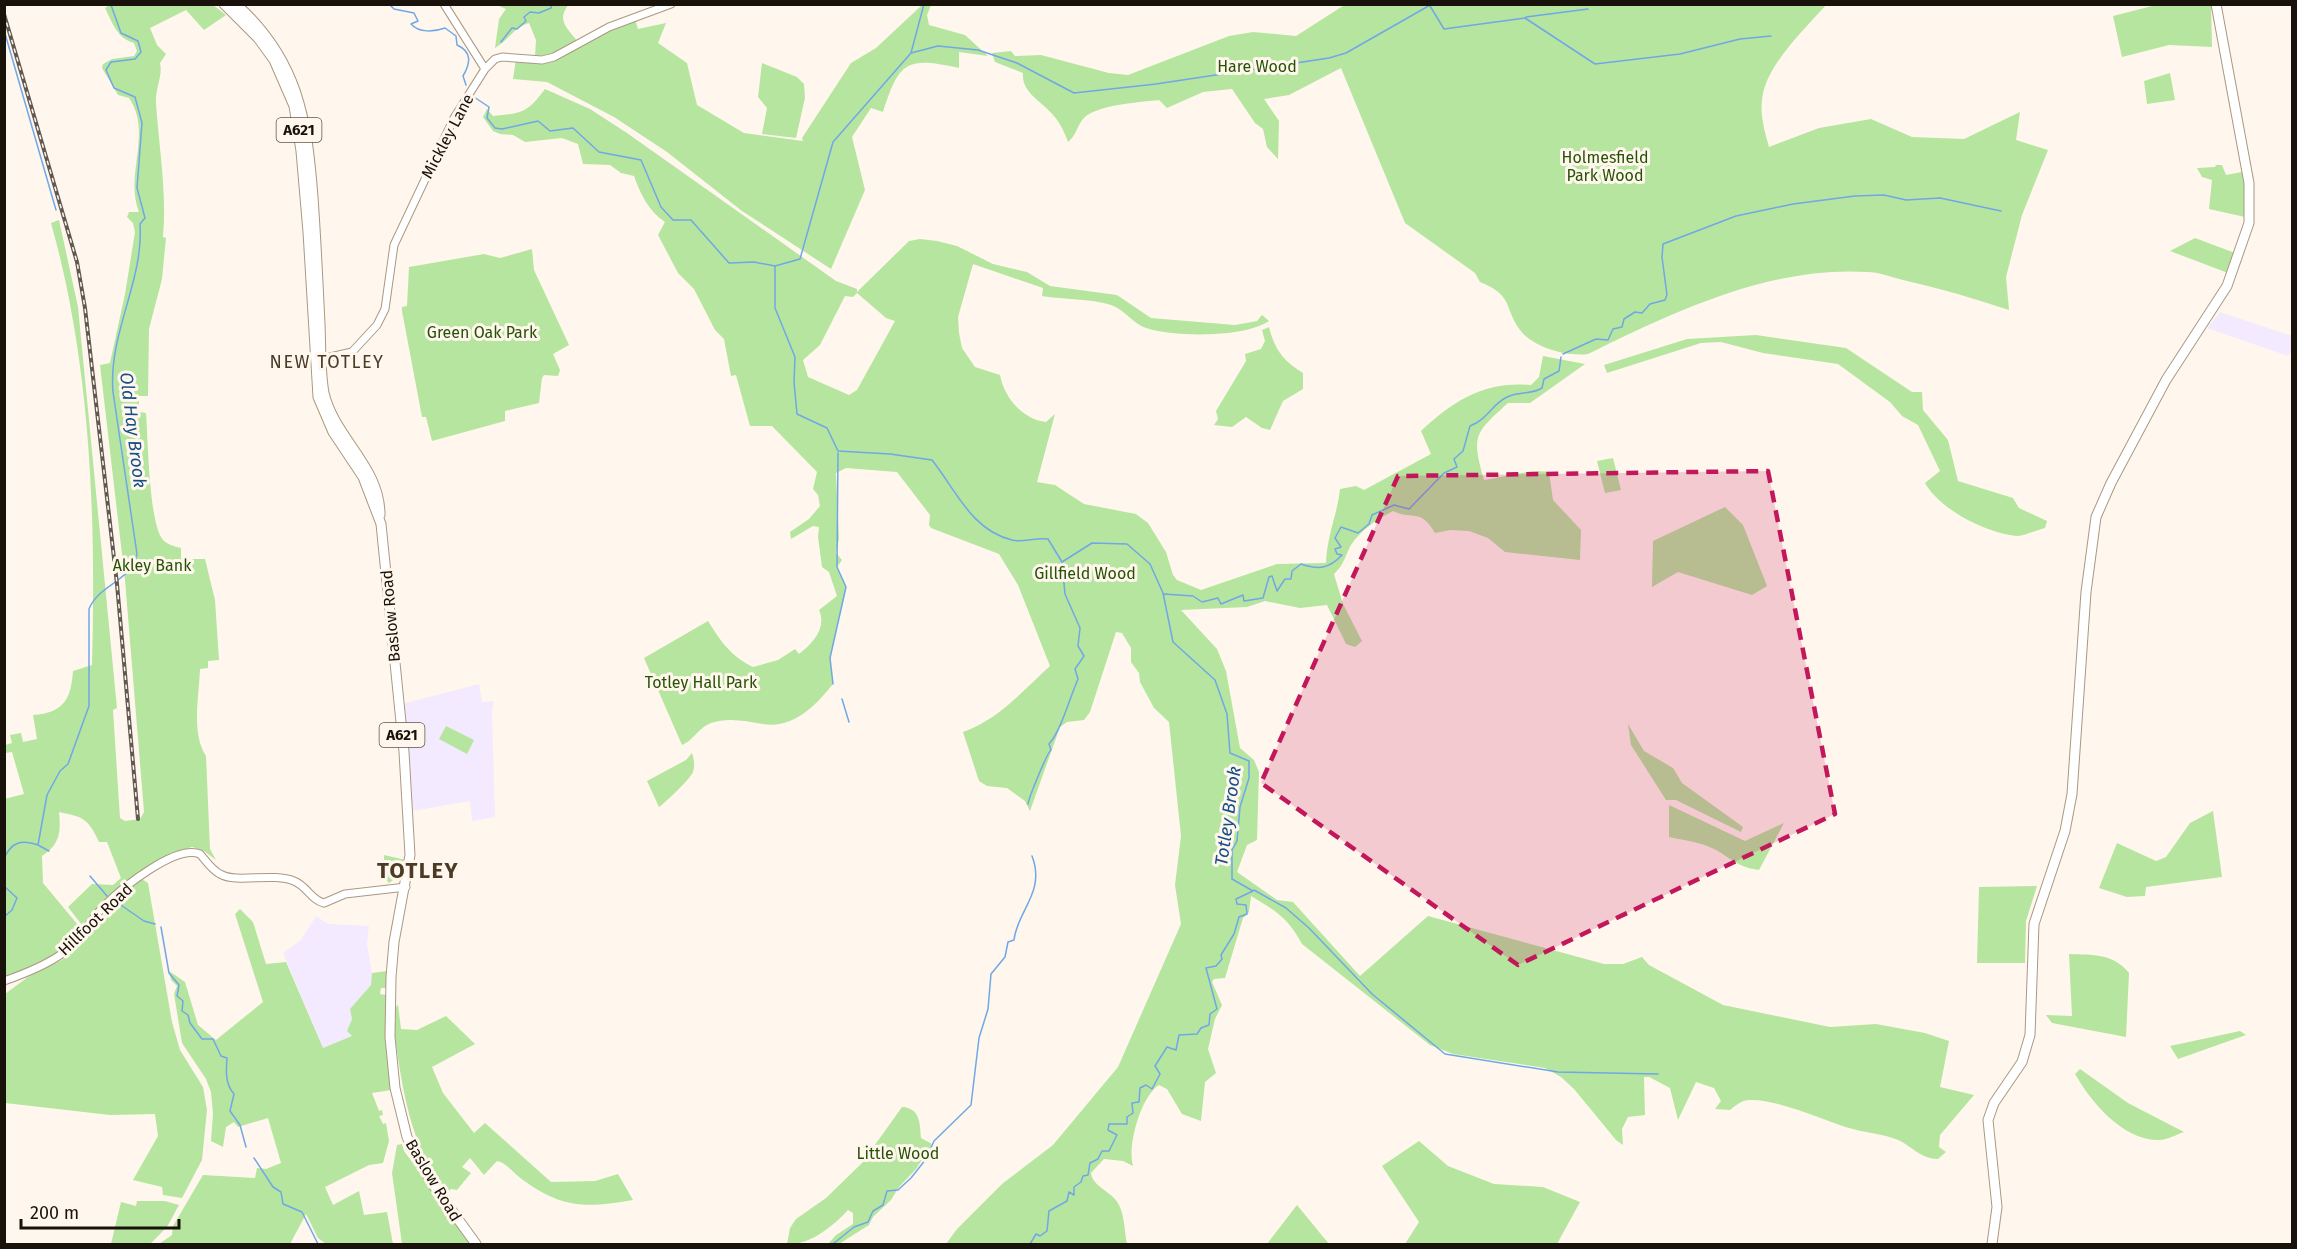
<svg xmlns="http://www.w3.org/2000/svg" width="2297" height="1249" font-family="'Fira Sans',sans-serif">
	<rect width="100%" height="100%" fill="#fff7ed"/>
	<!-- education -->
	<path fill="#f3eaff" d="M 2220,312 L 2292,336 L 2292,350 L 2288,356 L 2207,328 Z
		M 479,684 L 482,702 L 494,701 L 492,712 L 495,817 L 472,821 L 470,801 L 413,811 L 402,704 Z
		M 316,916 L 328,924 L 369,926 L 367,944 L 372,973 L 371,985 L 350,1009 L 352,1018 L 347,1031 L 353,1036 L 323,1048 L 283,953 L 301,940 Z"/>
	<!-- green -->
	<path fill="#b6e59f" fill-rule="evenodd" d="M 111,4 L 213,5 L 226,15 L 204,30 L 186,10 L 150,28 L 157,45 L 166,54 L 160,63 C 163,76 155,89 156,103 C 159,148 167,192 163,237 L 166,238 L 162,279 L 149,329 L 148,396 L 139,396 L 139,412 L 146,413 C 148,440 149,516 161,537 C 165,544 173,546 181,548 L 181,559 L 205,559 L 215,600 L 219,660 L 208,661 L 208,668 L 200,669 C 199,697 191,733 206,756 L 210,849 L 216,860 L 204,851 L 192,847 L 171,854 L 114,891 L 85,929 L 68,907 L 92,884 L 113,885 L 121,878 L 107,842 L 99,842 C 88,818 83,817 59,812 C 61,832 60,844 42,856 L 43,883 L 83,931 L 58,953 L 5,978 L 4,799 L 24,794 L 12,752 L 5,753 L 5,745 L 12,743 L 10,735 L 21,733 L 23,742 L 37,739 L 33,715 C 64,713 71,699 73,671 L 92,665 C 96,518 91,365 51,223 L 59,220 L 78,307 L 117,708 L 113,710 L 120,818 L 125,821 L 140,819 L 144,812 L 125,580 L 100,365 L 110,363 L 125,294 L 135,232 L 133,223 L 127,217 L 129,212 L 139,212 C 124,175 153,133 129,98 L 118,95 L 102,68 L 103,64 L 112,59 L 134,56 L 137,51 L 134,43 C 117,38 113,24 105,8 Z
		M 569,4 C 556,20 567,28 578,42 L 556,54 L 535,56 L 536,40 L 529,23 C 513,28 509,40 495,48 L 499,19 L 506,9 L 497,5 Z
		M 1346,4 L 1826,5 C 1804,30 1764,67 1762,101 C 1760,116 1765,132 1769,147 L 1819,128 L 1871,119 L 1912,137 L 1964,139 L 2020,112 L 2016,140 L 2048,150 L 2022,215 L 2006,277 L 2009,310 C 1973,298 1939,288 1903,280 C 1891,277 1879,272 1867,272 C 1769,266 1674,312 1588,354 C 1568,357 1533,348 1520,330 C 1503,306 1514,296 1480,282 L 1475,273 L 1405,223 L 1341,68 L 1289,95 L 1264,99 L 1279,121 L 1278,159 L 1267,147 L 1263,129 L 1255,123 L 1232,89 L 1203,92 L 1167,108 L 1159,100 C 1141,102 1094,105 1083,119 C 1077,126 1076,136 1068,142 C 1065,133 1060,123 1054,116 C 1043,102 1021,93 1023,73 L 995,62 L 992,53 L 1011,51 L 1015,56 L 1041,55 L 1109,73 L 1128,75 L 1229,36 L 1253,32 L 1296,36 Z
		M 2160,4 L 2211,5 L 2212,47 L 2169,45 L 2122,57 L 2113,16 Z
		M 922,5 L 931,5 L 927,15 L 929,25 L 965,35 L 988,56 L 959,52 L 959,68 C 906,56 899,62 883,112 L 871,108 L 852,137 L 865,190 L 831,269 L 742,211 L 667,152 L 614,117 L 547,82 L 513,79 L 516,59 L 542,62 L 555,61 L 606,31 L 635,19 L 638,29 L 666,23 L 658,43 L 687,63 L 697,105 L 744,133 L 803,141 L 802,138 L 851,63 L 876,48 Z
		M 762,63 L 797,77 L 804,84 L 805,98 L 796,138 L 762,134 L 767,108 L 758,97 Z
		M 2170,73 L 2175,100 L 2147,104 L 2144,81 Z
		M 545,89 L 590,109 L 627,133 L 836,281 L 857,289 L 857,292 L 909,241 L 920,239 L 937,241 L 957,246 L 993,264 L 1027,272 L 1050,286 L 1117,295 L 1151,318 L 1235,325 L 1257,321 L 1262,315 L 1269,321 C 1244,338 1174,337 1146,328 C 1133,324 1124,309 1111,305 C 1089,298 1065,300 1042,296 L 1043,288 L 973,264 L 958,317 L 959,333 L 962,348 L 975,367 L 1000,375 C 1004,397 1022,419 1046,422 L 1055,414 L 1037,482 L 1055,485 L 1084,504 L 1136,514 L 1148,523 L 1166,552 L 1173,575 L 1177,580 L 1201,590 L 1277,564 L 1326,563 C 1327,535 1337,516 1340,489 L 1356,486 L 1364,490 L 1431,454 L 1421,431 C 1454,400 1485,381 1531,385 L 1539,377 L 1543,356 L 1585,364 L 1530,403 L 1508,403 C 1475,433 1471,435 1484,480 C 1505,477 1528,469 1549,472 L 1553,500 L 1581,530 L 1580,560 L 1505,552 L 1488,538 L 1469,531 L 1450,530 L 1435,533 C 1420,507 1413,521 1393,511 C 1377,519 1361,530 1351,545 C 1345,556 1344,565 1334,574 L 1343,604 L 1362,641 L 1355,647 L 1346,644 L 1327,605 L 1300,608 L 1265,601 L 1247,607 L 1181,610 L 1217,649 L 1226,671 L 1240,748 L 1254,760 L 1259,772 L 1257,840 L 1247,845 L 1237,872 L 1277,900 L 1293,902 L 1360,976 L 1428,916 L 1604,964 L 1623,964 L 1642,957 L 1649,965 L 1723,1005 L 1830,1027 L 1876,1024 L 1925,1033 L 1949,1041 L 1940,1087 L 1974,1095 L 1940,1135 L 1939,1147 L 1946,1152 L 1938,1159 C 1921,1159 1913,1147 1898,1140 C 1884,1134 1867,1133 1853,1129 C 1824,1121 1779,1099 1750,1100 C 1742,1100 1736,1105 1730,1110 L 1715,1109 L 1721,1101 L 1714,1088 L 1696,1082 L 1678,1120 L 1670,1088 L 1649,1077 L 1644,1077 L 1645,1115 L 1628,1117 L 1622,1129 L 1623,1145 L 1616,1140 L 1574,1089 L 1561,1077 L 1545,1068 L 1453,1054 L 1430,1045 L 1302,944 C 1288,918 1276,911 1251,896 L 1249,912 L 1243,918 L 1225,978 L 1214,979 L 1212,982 L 1222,1005 L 1215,1019 L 1208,1049 L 1216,1073 L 1205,1082 L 1201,1121 L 1182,1114 L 1167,1089 L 1159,1085 C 1141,1096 1127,1146 1133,1166 L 1123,1161 L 1104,1159 L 1091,1173 C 1092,1184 1106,1190 1114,1198 C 1125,1209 1124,1229 1127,1244 L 946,1244 L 957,1229 L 1002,1184 L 1053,1145 L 1118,1067 L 1181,924 L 1175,885 L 1181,836 L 1169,722 L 1154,708 L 1140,682 L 1139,673 L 1131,662 L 1131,648 L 1122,633 L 1116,632 L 1090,712 L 1084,720 L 1067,722 L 1060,727 L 1030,811 L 1025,801 L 1007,788 L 987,786 L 979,781 L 963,732 C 1001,718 1021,692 1050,666 L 1018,585 L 999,554 L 931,528 L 929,525 L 930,515 L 897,472 L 846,468 L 836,473 L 839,539 L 836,553 L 842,560 L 837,567 L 846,587 L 830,658 L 833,684 C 816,705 794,729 763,724 C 746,721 728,717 711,723 C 699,727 693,741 682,745 L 644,658 L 708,621 C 721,642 731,656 753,667 L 778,660 L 795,649 L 799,654 C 813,643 827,628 819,610 L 837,596 L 829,572 L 822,567 L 818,537 L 819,527 L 813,526 L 791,539 L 790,532 L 809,519 L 820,506 L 818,495 L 813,489 L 817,472 L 772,426 L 750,426 L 736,375 L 731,376 L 724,339 L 715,330 L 694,289 L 678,273 L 658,235 L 665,222 C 649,212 640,193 634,176 L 621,173 L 610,165 L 583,164 L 578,144 L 562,138 L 525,142 L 513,135 L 500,134 L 493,131 L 483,117 L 487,109 L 493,116 C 523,113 527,113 545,89 ZM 857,293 L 886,318 L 895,321 L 857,390 L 849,395 L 808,377 L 803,360 L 820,345 L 845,296 L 853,297 Z
		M 2216,165 L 2222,165 L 2226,175 L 2242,172 L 2246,193 L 2245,217 L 2209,209 L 2212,180 L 2202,177 L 2197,168 L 2215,167 Z
		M 2195,238 L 2235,253 L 2228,273 L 2170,251 Z
		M 532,249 L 534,270 L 569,345 L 553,354 L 560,370 L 558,376 L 544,375 L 542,378 L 539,403 L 505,411 L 505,421 L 432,441 L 426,417 L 422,417 L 402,311 L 402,307 L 407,306 L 409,267 L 484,254 L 500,258 Z
		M 1269,327 C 1275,350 1283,360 1303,373 L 1303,389 L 1283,401 L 1270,430 L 1262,428 L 1246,417 L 1232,427 L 1214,425 L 1218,419 L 1216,411 L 1246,361 L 1245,354 L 1261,349 L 1265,341 L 1262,330 Z
		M 1756,335 L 1846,348 L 1912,392 L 1922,392 L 1923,410 L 1948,440 L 1958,481 L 2013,498 L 2019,508 L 2047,521 L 2045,528 C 2037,530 2024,536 2018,536 C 1988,534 1940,510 1925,483 L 1940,471 L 1918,425 L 1902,416 L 1890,402 L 1838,364 L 1763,353 L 1721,342 L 1701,343 L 1607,373 L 1604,365 L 1687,339 Z
		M 1613,458 L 1621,490 L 1605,493 L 1597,461 Z
		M 1725,507 L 1743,525 L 1767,586 L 1752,595 L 1678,572 L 1652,587 L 1653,541 Z
		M 1628,724 L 1644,751 L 1673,768 L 1682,783 L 1743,827 L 1741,832 L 1676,800 L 1666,800 L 1631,745 Z
		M 446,726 L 474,740 L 467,754 L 439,739 Z
		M 692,753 C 694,760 695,766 693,772 C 691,778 664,804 659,807 L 647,781 L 686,760 Z
		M 1669,805 L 1745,841 L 1784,823 L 1759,870 C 1734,867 1727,853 1707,846 C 1695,841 1681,840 1669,837 Z
		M 2213,811 L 2222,877 L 2146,887 L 2145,896 L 2127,897 L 2099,888 L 2117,843 L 2156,861 L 2166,857 L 2190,823 Z
		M 384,855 L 406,860 L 401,874 L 389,883 L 385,878 Z
		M 142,879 L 148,883 L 172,1022 L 180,1050 L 203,1087 L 207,1110 L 202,1160 L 182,1198 L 163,1195 L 162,1187 L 133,1180 L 158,1136 L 155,1114 L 110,1115 L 5,1103 L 5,994 L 28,977 L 62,960 L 85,938 L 115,901 Z
		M 2037,886 L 2026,921 L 2025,963 L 1977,963 L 1979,887 Z
		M 240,909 L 253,922 L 266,964 L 286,962 L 323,1048 L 352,1036 L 347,1031 L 352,1019 L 350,1009 L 371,985 L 372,973 L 387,971 L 386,988 L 381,988 L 380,994 L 386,995 L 386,1028 L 391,1090 L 372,1093 L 379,1111 L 382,1110 L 383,1115 L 379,1116 L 383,1124 L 386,1123 L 389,1141 L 383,1163 L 369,1165 L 325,1187 L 333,1205 L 359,1191 L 364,1215 L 387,1212 L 393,1244 L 326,1244 L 318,1238 L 306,1214 L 290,1244 L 159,1244 L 172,1235 L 173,1226 L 203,1175 L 255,1178 L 257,1168 L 266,1169 L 281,1163 L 268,1118 L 238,1127 L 234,1122 L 226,1127 L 223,1147 L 211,1141 L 213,1114 L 211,1092 L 206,1079 L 182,1043 L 174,994 L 177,986 L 171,980 L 169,971 L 185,982 L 198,1025 L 216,1040 L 263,1002 L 235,914 Z
		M 2069,954 C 2093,955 2113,953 2129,973 L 2126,1037 L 2052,1023 L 2046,1015 L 2072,1016 Z
		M 398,1004 L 401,1029 L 417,1030 L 446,1016 L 475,1044 L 432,1067 L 443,1093 L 474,1133 L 485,1123 L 551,1182 L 595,1181 L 618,1174 L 633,1200 C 587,1208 563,1209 523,1180 C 514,1174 507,1163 497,1161 L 484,1175 L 470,1158 L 462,1167 L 471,1173 L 457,1190 L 451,1189 L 447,1193 C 408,1144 402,1084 393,1024 L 394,1011 Z
		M 2240,1031 L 2246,1035 L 2178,1059 L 2170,1046 Z
		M 2080,1069 L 2128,1103 L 2184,1132 C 2177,1134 2166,1141 2157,1140 C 2122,1139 2091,1102 2075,1074 Z
		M 902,1107 C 920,1108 920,1123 921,1138 L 932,1144 L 916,1169 L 899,1187 L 891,1200 L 873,1217 L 869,1225 L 839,1244 L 828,1244 L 836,1235 L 853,1224 L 853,1213 L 848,1210 C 833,1226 811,1245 787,1244 L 790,1228 L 796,1219 L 826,1198 L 862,1163 Z
		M 1419,1141 L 1448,1166 L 1494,1184 L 1543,1187 L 1580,1202 L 1557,1244 L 1405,1244 L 1419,1222 L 1382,1166 Z
		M 402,1144 L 404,1151 L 472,1244 L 402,1244 L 392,1173 L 397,1145 Z
		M 137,1201 L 165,1201 L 179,1205 L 167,1227 L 150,1244 L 111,1244 L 121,1202 L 136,1206 Z
		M 1297,1205 L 1329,1244 L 1267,1244 Z"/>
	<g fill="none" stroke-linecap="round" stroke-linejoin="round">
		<!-- stream -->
		<path stroke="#70a7e7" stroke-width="1.5" d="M 389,4 L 394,9 L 414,13 L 418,21 L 411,24 C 419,33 434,32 445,28 L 456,36 L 457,45 C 473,52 470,64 463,76 L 466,85
			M 1430,6 L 1444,29 L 1525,18 L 1595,64 L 1680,54 L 1740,39 L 1771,36
			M 1526,17 L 1588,9
			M 4,30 L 56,210
			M 501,42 L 512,28 L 517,29 L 526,21 L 524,17 L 530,12 L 539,13 L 551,8 L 552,4
			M 911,53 L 924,4
			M 474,97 L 489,107 L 487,118 L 495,128 L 502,129 L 538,121 L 550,131 L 573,128 L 599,152 L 641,160 L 661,207 L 673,220 L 691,220 L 729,263 L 754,262 L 775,266 L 775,308 L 795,357 L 794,382 L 797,414 L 827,428 L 838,451 L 890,454 L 932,460 C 956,490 971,530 1012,540 C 1023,543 1036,537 1048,539 L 1062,562 L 1092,543 L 1127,544 L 1150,564 L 1163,593 L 1173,642 L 1215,680 L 1227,714 L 1230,753 L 1249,761 L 1249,778 L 1240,807 L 1237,841 L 1232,850 L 1232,879 L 1253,891 L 1236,899 L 1237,904 L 1246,905 L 1247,914 L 1239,917 L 1234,934 L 1221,955 L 1222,959 L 1216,966 L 1206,968 L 1217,1009 L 1210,1014 L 1209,1025 L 1201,1028 L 1197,1034 L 1179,1035 L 1176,1050 L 1167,1047 L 1155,1066 L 1160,1074 L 1152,1089 L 1146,1085 L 1140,1088 L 1139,1102 L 1132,1103 L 1133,1113 L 1127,1117 L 1127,1124 L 1109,1124 L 1108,1130 L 1117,1135 L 1109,1151 L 1102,1151 L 1098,1159 L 1090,1163 L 1088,1175 L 1083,1176 L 1081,1182 L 1074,1187 L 1074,1195 L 1069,1192 L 1067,1201 L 1049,1211 L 1047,1231 L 1040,1236 L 1036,1234 L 1030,1244
			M 775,266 L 800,259 L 833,142 L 911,53 L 938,46 L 978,50 L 1017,63 L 1074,93 L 1156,84 L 1329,58 L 1346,53 L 1432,4
			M 1563,354 L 1596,339 L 1608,340 L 1613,329 L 1622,327 L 1624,319 L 1635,312 L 1642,313 L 1650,304 L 1665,300 L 1667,295 L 1662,257 L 1663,244 L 1736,216 L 1793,204 L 1855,196 L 1884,195 L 1906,200 L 1940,198 L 2001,211
			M 1164,594 L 1193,596 L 1202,602 L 1218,598 L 1221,604 L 1243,595 L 1244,601 L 1263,598 L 1269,577 L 1272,576 L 1277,591 L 1285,579 L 1291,579 L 1292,571 L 1301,564 C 1318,570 1329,569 1342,555 L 1337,554 L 1335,549 L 1341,547 L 1335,538 L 1341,527 L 1358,533 L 1369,524 L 1372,515 L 1394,505 L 1409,509 L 1444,473 L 1457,467 L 1454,459 L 1463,451 L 1470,426 C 1488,419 1491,405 1507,397 C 1519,391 1531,395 1542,388 L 1544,379 L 1559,371 L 1561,357
			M 833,684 L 830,658 L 846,587 L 837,567 L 838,453
			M 842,699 L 849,722
			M 1028,804 C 1029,797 1047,753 1051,750 L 1049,744 C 1061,731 1070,697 1078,679 L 1075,669 L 1084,656 L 1078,646 L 1080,628 L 1065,594 L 1062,563
			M 38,845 L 49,851
			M 4,858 C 12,842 21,839 38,845 L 47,795 L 60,771 L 68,764 L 89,706 L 89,609 C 99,584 131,582 137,554 L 113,392 C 108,334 144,281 140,224 L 145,218 L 137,188 L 142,123 L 135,97 L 114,88 L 106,70 L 111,62 L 135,59 L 141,52 L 138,41 L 121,33 L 111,5
			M 90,876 L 107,896
			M 4,886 L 17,898 L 12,910 L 4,917
			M 1254,890 L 1286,908 L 1309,928 L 1372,994 L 1445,1054 L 1558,1072 L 1658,1074
			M 115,901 L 144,921 L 155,924
			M 161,927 L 169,973 L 179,985 L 177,996 L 183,1001 L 182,1011 L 188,1015 L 190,1023 L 202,1039 L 213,1039 L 221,1056 L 227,1058 C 226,1071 225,1084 234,1094 L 230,1111 L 240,1125 L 246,1147
			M 254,1158 L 273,1187 L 281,1192 L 283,1204 L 302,1212 L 318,1244
			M 833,1244 L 854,1227 L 868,1222 L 873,1211 L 883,1205 L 887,1191 L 898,1190 L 911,1178 L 926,1159 L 934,1141 L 971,1105 L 979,1038 L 988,1009 L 991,974 L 1005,957 L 1008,942 L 1014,940 C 1017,911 1046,892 1032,856"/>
		<defs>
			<path id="minor" d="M 444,4 L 485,69
				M 317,360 L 352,352 L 377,325 L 385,309 L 394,245 L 454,118 L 485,69 L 495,59 L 502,57 L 542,60 L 554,57 L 609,27 L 671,4
				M 4,981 C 24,974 45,966 63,953 C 81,940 90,920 105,905 C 122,888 176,844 200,854 C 206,861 212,870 220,874 C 237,884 272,872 294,881 C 307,886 311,900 324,903 L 345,894 L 406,887"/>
			<path id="major" d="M 224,4 L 258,38 L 274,60 L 294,106 L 301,151 L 308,232 L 318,397 L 333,432 L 363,477 L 381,524 L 404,752 L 410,855 L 394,942 L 391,977 L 390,1037 L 395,1088 L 407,1137 L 416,1156 L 434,1186 L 476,1244
				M 236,4 C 298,59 307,119 313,197 C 316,239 318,282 320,324 C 321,347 320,371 324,393 C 335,439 380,466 380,515
				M 1992,1244 L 1997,1207 L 1988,1120 L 1994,1103 L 2022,1062 L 2030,1035 L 2034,924 L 2065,831 L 2072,794 L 2086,592 L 2096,517 L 2111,483 L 2166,380 L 2227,286 L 2249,223 L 2249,183 L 2216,4"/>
		</defs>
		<!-- minor casing -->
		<use href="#minor" stroke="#ab9882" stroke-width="9"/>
		<!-- major casing -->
		<use href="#major" stroke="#ab9882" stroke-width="11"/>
		<!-- minor -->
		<use href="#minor" stroke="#fff" stroke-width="7"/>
		<!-- major -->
		<use href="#major" stroke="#fff" stroke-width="9"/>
		<defs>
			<path id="rail" d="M 4,14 L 77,262 L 85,308 L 117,584 L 138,819"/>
		</defs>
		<!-- rail casing -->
		<use href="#rail" stroke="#615951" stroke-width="4"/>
		<!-- rail -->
		<use href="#rail" stroke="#fff7ed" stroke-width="1.5" stroke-dasharray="4.5" stroke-linecap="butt"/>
	</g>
	<!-- marked area -->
	<path fill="#c2185b" fill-opacity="0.2" stroke="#c2185b" stroke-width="4.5" stroke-dasharray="12 8" stroke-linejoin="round" d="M 1768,471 L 1835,814 L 1518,965 L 1261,783 L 1398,476 Z"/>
	<g text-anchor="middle" stroke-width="6" stroke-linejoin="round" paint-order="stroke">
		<!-- shield labels -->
		<g fill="#fff7ed" stroke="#5e574e" stroke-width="1.5">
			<rect x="276.5" y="118" width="45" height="24" rx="4.5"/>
			<rect x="379.5" y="723" width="45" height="24" rx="4.5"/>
		</g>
		<g font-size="15" font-weight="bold" fill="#19120a">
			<text x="299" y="135">A621</text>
			<text x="402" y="740">A621</text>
		</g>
		<!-- park labels -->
		<g font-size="16" fill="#265204" stroke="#fff7ed">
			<text x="1257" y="72">Hare Wood</text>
			<text x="1605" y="163">Holmesfield<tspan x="1605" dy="18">Park Wood</tspan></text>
			<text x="482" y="338">Green Oak Park</text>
			<text x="152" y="571">Akley Bank</text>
			<text x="1085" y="579">Gillfield Wood</text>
			<text x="701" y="688">Totley Hall Park</text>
			<text x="898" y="1159">Little Wood</text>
		</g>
		<!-- street labels -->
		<g font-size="16" fill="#19120a" stroke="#fff7ed">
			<text transform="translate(447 136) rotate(-62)" y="6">Mickley Lane</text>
			<text transform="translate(390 616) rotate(-95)" y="6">Baslow Road</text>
			<text transform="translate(95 919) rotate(-44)" y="6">Hillfoot Road</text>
			<text transform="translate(434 1180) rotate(59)" y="6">Baslow Road</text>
		</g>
		<!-- neighbourhood labels -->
		<g font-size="18" letter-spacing="1.5" fill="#4a3a26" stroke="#fff7ed">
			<text x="327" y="368">NEW TOTLEY</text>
		</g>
		<!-- water labels -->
		<g font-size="18" font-style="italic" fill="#154e88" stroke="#fff7ed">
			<text transform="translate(133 430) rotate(83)" y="6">Old Hay Brook</text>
			<text transform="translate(1228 816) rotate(-82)" y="6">Totley Brook</text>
		</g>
		<!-- district labels -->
		<g font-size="22" font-weight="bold" letter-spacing="1.5" fill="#4a3a26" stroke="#fff7ed">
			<text x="418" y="878">TOTLEY</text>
		</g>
	</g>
	<!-- border -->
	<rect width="2297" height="1249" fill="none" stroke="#19120a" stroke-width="12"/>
	<!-- scale -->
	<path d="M21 1219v9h158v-9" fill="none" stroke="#19120a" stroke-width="3"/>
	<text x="30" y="1219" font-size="18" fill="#19120a" stroke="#fff7ed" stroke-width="4.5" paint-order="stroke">200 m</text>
</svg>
